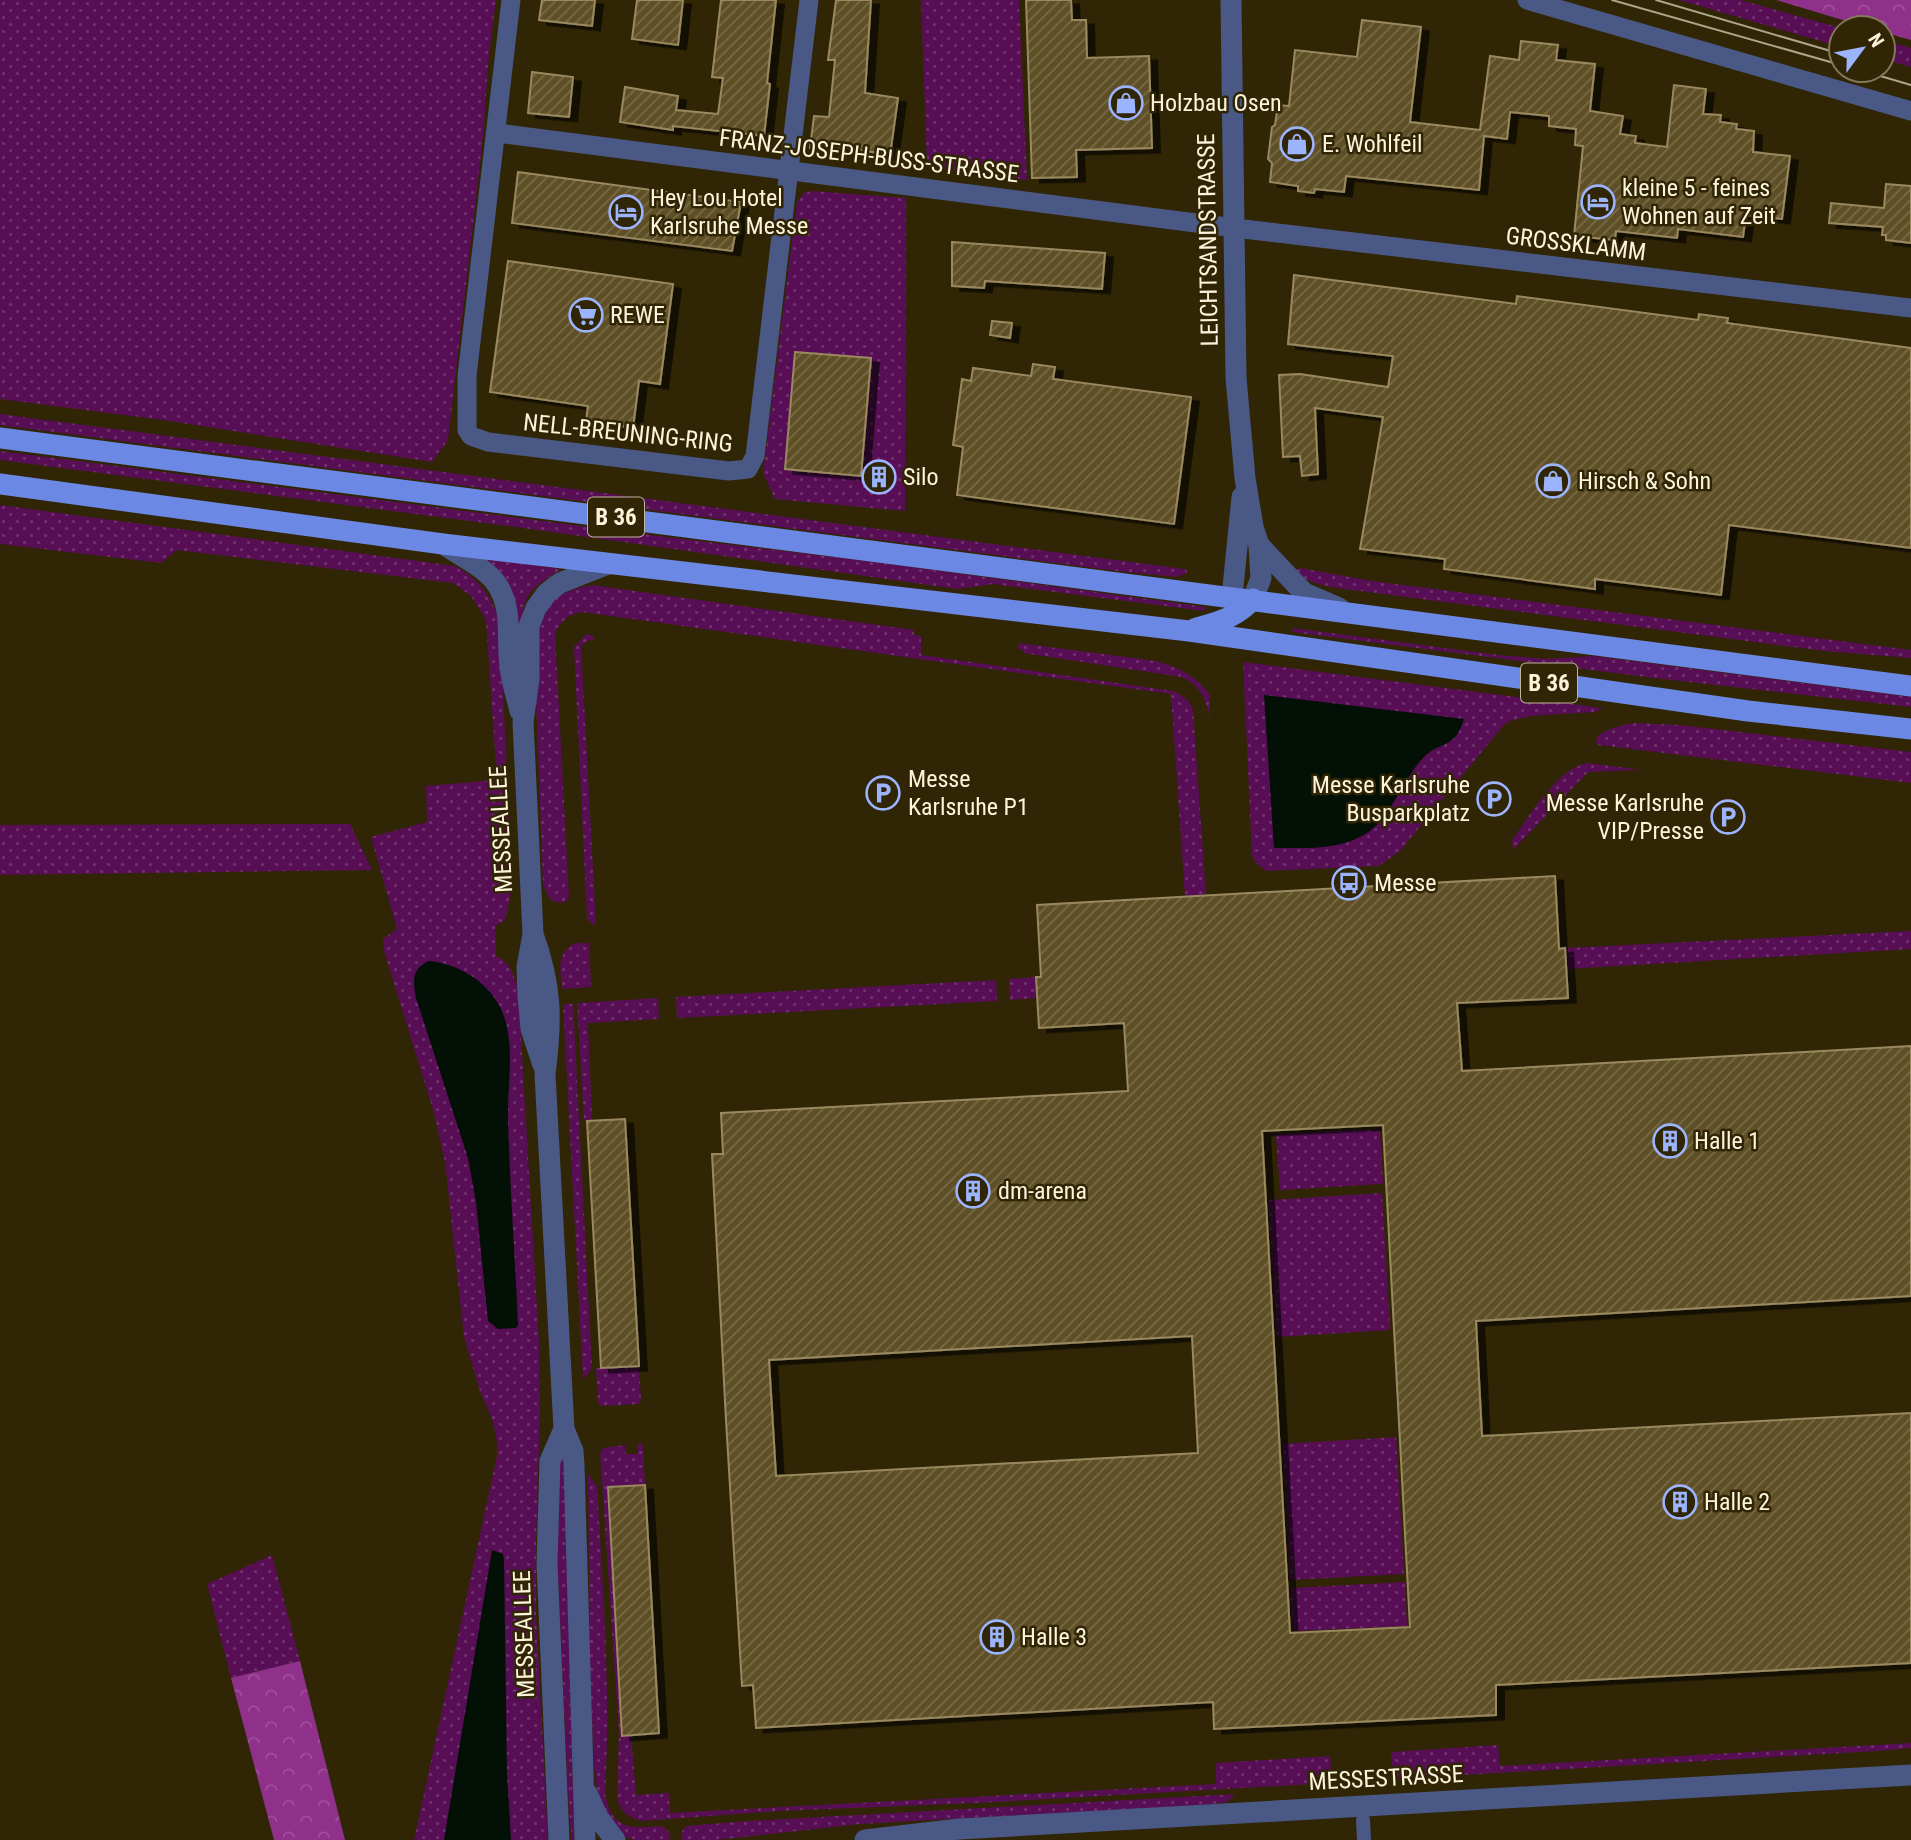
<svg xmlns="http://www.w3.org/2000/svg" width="1911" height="1840" font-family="'Roboto Condensed',sans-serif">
	<defs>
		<pattern id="grass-dots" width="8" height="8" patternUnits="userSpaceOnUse" patternTransform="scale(1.75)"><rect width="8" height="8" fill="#570e55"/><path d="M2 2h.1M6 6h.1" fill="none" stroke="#70326d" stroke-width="1.8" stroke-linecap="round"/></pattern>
		<pattern id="forest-crowns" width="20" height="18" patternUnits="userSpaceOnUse" patternTransform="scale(1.75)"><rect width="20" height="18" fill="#8f308b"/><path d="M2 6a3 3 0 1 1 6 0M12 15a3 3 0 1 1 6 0" fill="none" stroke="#a04f9b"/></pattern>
		<pattern id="building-hatch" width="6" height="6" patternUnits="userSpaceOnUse" patternTransform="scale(1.75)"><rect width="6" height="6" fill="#5f5027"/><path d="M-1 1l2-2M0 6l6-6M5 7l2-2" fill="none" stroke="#776a46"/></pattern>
		<filter id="shadow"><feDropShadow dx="8" dy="4.5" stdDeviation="0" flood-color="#0009"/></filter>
	</defs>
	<rect width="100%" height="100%" fill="#302504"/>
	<!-- grass -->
	<path fill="url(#grass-dots)" d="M 0,0 L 496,0 L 489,53 L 483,137 L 448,440 L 432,462 L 163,420 L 0,399 Z
		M 921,0 L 1019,0 L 1027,180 L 927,167 Z
		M 1679,0 L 1740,0 L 1841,28 L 1841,47 Z
		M 1883,40 L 1911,48 L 1911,67 L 1883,59 Z
		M 812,191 L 906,198 L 905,511 L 775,499 L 763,473 L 797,202 L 804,193 Z
		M 0,414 L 1185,569 L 1188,572 L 1177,577 L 1117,571 L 0,425 Z
		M 0,451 L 674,538 L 874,562 L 1206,607 L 1204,611 L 993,584 L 957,589 L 538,530 L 0,460 Z
		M 0,505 L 455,566 C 480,580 492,596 500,624 L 512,888 L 505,920 L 495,926 L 496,956 C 509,961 512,973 518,986 L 539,1342 L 540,1413 L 536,1541 L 536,1616 L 548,1840 L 414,1840 L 497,1456 L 497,1442 L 493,1422 L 480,1391 L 464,1337 L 445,1162 L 434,1113 L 384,951 L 383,939 L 397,929 L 371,837 L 427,822 L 426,786 L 497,780 L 486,620 L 471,596 L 453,583 L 177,550 L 161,563 L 0,544 Z
		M 484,559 L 561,569 C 532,589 523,590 521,630 Z
		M 1300,568 L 1372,581 L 1911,650 L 1911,658 L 1825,651 L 1360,591 C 1341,588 1307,587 1295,570 Z
		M 592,585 L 914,630 L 914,635 L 921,636 L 921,655 L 1173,691 C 1183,695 1190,700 1193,710 L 1206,895 L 1185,897 L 1171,694 L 582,612 C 567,615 561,621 555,634 L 569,897 L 565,902 C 550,904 547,896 543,883 L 534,644 C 544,607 552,592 592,585 Z
		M 1293,628 L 1498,655 L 1547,659 L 1593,656 L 1911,697 L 1911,707 L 1654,678 L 1292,632 Z
		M 587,634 L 594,636 L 594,640 L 589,640 L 581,646 L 596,924 L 593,925 L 587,918 L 575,669 L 574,647 Z
		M 1019,643 L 1156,661 C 1179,667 1196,676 1210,695 L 1210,720 C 1207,700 1200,685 1181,677 L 1024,653 L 1024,650 L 1018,649 Z
		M 1243,662 L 1603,708 L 1595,712 L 1530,716 L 1510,721 L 1503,726 L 1400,851 L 1379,866 L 1266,871 L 1255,862 L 1252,855 Z
		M 1635,723 L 1680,725 L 1911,752 L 1911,783 L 1598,745 L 1596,743 L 1597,736 C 1609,728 1621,725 1635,723 Z
		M 1589,763 L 1641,770 L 1588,772 L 1513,850 L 1512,840 C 1530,816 1558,766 1589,763 Z
		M 350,824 L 372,870 L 0,875 L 0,825 Z
		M 1911,931 L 1911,949 L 1566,969 L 1565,948 Z
		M 575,943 L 589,943 L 591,987 L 562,989 C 561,970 555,954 575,943 Z
		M 1036,977 L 1037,998 L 1010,1000 L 1009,979 Z
		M 996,980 L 997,1001 L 677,1018 L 676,997 Z
		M 658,998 L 659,1019 L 588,1023 L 592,1120 L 584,1121 L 577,1003 Z
		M 563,1004 L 573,1004 L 592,1368 L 583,1380 Z
		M 1380,1129 L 1383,1184 L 1280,1190 L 1276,1134 Z
		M 1382,1193 L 1390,1330 L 1277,1337 L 1268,1200 Z
		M 639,1366 L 641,1400 L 639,1404 L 601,1406 L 598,1402 L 596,1368 Z
		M 1396,1437 L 1404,1574 L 1290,1580 L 1283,1444 Z
		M 637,1444 L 642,1444 L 643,1447 L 645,1485 L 608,1487 L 622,1735 L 631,1735 L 636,1795 L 669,1793 L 670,1813 L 1216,1784 L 1216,1763 L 1330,1756 L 1332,1783 L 976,1803 L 779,1811 L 642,1821 C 628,1817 621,1813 617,1798 L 619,1733 L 600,1453 L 603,1448 L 625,1445 L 626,1454 L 638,1454 Z
		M 563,1447 C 570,1578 569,1709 575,1840 L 572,1840 L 569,1812 L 558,1578 L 557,1465 Z
		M 588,1474 L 597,1486 C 603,1589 611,1691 605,1794 C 612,1831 631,1828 662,1826 L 669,1832 L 670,1840 L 634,1840 L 626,1837 L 616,1830 L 598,1800 L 594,1765 L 590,1673 Z
		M 272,1555 L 300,1661 L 231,1678 L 207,1584 Z
		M 1405,1582 L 1407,1626 L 1293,1631 L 1290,1588 Z
		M 1911,1743 L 1911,1748 L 1877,1751 L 1393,1779 L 1391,1752 L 1498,1745 L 1500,1766 Z
		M 1235,1794 L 1227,1802 L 1204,1805 L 860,1824 L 716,1840 L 682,1840 L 681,1833 L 686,1826 L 748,1821 Z"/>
	<!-- forest -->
	<path fill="url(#forest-crowns)" d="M 1776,0 L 1911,0 L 1911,40 L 1883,32 L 1883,28 L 1869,28 Z
		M 300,1661 L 345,1840 L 274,1840 L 231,1678 Z"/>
	<!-- water -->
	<path fill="#031005" d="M 1264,695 L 1464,719 C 1455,750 1440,740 1423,758 C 1408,774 1399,795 1387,813 C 1360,852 1315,848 1274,848 Z
		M 429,961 C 456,963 485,980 499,1005 C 517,1038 507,1084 508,1121 C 510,1189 515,1257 518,1325 L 516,1328 L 498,1329 L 488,1321 L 476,1202 L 468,1158 L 416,998 C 413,981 411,969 429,961 Z
		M 492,1550 L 503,1554 L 504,1560 L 507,1774 L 511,1840 L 444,1840 Z"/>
	<!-- building -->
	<path fill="url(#building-hatch)" stroke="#9a895f" stroke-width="2" fill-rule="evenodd" filter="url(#shadow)" d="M 542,0 L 595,0 L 592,26 L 539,20 Z
		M 637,0 L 683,0 L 678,45 L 632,39 Z
		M 721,0 L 776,0 L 767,83 L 770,84 L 764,136 L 673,126 L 673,130 L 620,122 L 625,87 L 678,96 L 676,110 L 718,114 L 723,78 L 712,77 Z
		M 836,0 L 871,0 L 865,93 L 898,98 L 890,155 L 842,147 L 842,151 L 810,148 L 814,116 L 829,117 L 835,60 L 828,60 Z
		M 1026,0 L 1071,0 L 1072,20 L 1086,20 L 1087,58 L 1149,56 L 1152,148 L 1076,150 L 1077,177 L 1032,178 Z
		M 1362,20 L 1421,27 L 1410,122 L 1480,130 L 1490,56 L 1519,60 L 1521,41 L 1558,45 L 1556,60 L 1595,64 L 1590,111 L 1623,116 L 1620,134 L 1636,136 L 1635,143 L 1667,147 L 1674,85 L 1706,89 L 1703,114 L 1721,115 L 1720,122 L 1737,124 L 1736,129 L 1754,131 L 1753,152 L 1790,156 L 1782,219 L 1746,215 L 1743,237 L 1678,229 L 1677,238 L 1616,231 L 1615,240 L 1574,236 L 1583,146 L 1575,145 L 1576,129 L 1549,126 L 1549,116 L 1510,112 L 1507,139 L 1484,136 L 1479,190 L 1346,176 L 1344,192 L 1315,189 L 1314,193 L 1298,191 L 1298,186 L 1270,182 L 1272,163 L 1268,159 L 1272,127 L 1275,125 L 1278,105 L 1289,106 L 1295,50 L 1357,57 Z
		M 532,72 L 573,77 L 569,117 L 528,113 Z
		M 518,172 L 741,202 L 732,251 L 512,223 Z
		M 1886,184 L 1911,186 L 1911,243 L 1886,240 L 1886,235 L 1882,235 L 1883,227 L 1829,223 L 1831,203 L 1884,208 Z
		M 952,242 L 1105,253 L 1102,289 L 985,281 L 984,288 L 952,286 Z
		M 508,261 L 673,284 L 660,384 L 639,381 L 633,428 L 586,421 L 588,406 L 490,392 Z
		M 1294,275 L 1516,304 L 1517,296 L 1698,320 L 1699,314 L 1728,318 L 1727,323 L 1911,348 L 1911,548 L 1729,525 L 1721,595 L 1595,579 L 1595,589 L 1444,569 L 1445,559 L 1360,549 L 1383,417 L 1315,408 L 1318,474 L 1302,476 L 1300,456 L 1283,457 L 1279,375 L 1300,374 L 1388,387 L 1393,356 L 1288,344 Z
		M 992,321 L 1012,323 L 1010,338 L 990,335 Z
		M 795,352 L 871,358 L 861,476 L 785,469 Z
		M 1033,364 L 1055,367 L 1053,379 L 1191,397 L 1174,524 L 957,495 L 963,447 L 953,445 L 962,379 L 971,381 L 973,368 L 1031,376 Z
		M 1555,876 L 1559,949 L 1565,948 L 1568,998 L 1457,1003 L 1462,1071 L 1911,1046 L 1911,1296 L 1476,1321 L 1482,1436 L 1911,1413 L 1911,1663 L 1496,1685 L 1496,1715 L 1214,1729 L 1213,1702 L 756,1728 L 753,1685 L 742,1686 L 726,1420 L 712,1154 L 723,1154 L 721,1113 L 1128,1091 L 1124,1023 L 1039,1028 L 1036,977 L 1041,977 L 1037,905 ZM 1383,1125 L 1410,1627 L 1290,1633 L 1262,1131 ZM 1192,1336 L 1198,1453 L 776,1476 L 769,1360 Z
		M 625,1119 L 639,1366 L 601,1368 L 587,1121 Z
		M 645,1485 L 659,1733 L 622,1736 L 608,1487 Z"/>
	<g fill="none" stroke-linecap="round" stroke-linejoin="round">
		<!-- pedestrian -->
		<path stroke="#495885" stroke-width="14" d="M 1363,1820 L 1364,1840"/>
		<!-- minor -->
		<path stroke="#495885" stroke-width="19" d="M 511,0 L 467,376 L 467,430 L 471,436 L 488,442 L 729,471 L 748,469 L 755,456 L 809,0
			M 1527,0 L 1911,111
			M 497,133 L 1235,228 L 1911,308"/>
		<!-- tertiary -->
		<path stroke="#495885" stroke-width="21" d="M 1231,0 L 1236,378 L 1245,478 L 1253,527 L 1259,545 L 1261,578 L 1253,599
			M 443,544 C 460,556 483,566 496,583 C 515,610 505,644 511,674 C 513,686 517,699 520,711
			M 1259,545 L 1304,593 L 1339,608
			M 1232,597 L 1242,497
			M 533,934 C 552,986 552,1020 545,1074 L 564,1429 L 573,1451 L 574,1465 L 585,1840
			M 543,1065 L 531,1029 L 528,996 L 527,967 L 533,934 L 523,722 L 529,679 L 529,626 L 536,608 L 547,593 L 560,583 L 608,564
			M 587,1793 L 597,1816 L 615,1840
			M 559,1840 L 547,1564 L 550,1461 L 564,1429
			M 865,1840 L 959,1829 L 1911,1775"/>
		<!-- primary -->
		<path stroke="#6c88e5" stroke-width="21" d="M 0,438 L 1911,686
			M 0,484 L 443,544 L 1189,631 L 1748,711 L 1911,729
			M 1194,629 C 1217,622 1237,618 1253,599"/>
		<!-- tram -->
		<path stroke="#aea58a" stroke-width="2" d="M 1612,0 L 1841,65
			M 1656,0 L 1841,54
			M 1860,70 L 1911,85"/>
	</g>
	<!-- icons -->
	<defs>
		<symbol id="shop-ring" viewBox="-11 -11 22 22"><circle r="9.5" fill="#302504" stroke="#9bb4fd" stroke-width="1.5"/><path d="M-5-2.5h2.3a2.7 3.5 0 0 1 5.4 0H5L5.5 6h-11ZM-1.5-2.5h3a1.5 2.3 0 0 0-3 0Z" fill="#9bb4fd"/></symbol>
		<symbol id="hotel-ring" viewBox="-11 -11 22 22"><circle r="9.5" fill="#302504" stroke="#9bb4fd" stroke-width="1.5"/><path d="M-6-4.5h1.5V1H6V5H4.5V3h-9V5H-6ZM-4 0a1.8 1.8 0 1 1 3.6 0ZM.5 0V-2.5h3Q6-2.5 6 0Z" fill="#9bb4fd"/></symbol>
		<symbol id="supermarket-ring" viewBox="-11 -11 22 22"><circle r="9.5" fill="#302504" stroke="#9bb4fd" stroke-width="1.5"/><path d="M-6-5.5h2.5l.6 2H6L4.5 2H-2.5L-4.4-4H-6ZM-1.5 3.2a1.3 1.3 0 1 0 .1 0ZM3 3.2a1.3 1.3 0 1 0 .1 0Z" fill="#9bb4fd"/></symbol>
		<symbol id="building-ring" viewBox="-11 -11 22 22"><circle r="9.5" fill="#302504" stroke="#9bb4fd" stroke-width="1.5"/><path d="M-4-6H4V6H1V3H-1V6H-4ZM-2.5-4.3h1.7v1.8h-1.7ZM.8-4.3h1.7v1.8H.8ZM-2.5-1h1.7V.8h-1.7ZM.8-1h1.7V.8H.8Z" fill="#9bb4fd"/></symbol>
		<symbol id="parking-ring" viewBox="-11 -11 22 22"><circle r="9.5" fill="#302504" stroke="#9bb4fd" stroke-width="1.5"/><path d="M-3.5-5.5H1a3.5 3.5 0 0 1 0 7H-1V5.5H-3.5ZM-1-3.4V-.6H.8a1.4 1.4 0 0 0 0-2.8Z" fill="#9bb4fd"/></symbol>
		<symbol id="bus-ring" viewBox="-11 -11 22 22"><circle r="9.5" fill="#302504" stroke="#9bb4fd" stroke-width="1.5"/><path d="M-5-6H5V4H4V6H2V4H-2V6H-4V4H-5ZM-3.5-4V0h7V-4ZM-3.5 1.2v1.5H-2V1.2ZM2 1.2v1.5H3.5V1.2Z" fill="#9bb4fd"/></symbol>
	</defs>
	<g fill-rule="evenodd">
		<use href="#shop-ring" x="1107" y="84" width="38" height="38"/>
		<use href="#shop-ring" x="1278" y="125" width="38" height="38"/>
		<use href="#hotel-ring" x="1579" y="183" width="38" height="38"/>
		<use href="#hotel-ring" x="607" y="193" width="38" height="38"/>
		<use href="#supermarket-ring" x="567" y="296" width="38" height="38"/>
		<use href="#building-ring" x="860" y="458" width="38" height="38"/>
		<use href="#shop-ring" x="1534" y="462" width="38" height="38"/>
		<use href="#parking-ring" x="864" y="774" width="38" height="38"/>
		<use href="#parking-ring" x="1475" y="780" width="38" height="38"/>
		<use href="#parking-ring" x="1709" y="798" width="38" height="38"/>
		<use href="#bus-ring" x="1330" y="864" width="38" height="38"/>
		<use href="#building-ring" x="1651" y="1122" width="38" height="38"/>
		<use href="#building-ring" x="954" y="1172" width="38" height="38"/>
		<use href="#building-ring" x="1661" y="1483" width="38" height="38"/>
		<use href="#building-ring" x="978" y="1618" width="38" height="38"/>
	</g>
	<g text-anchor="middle" stroke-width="5" stroke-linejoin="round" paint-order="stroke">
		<!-- shield labels -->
		<g fill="#302504" stroke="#c0b69c" stroke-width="2">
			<rect x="588" y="497.5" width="56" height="39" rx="5"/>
			<rect x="1521" y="663.5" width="56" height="39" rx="5"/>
		</g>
		<g font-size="23" font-weight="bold" fill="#fdf4dd">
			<text x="616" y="525">B 36</text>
			<text x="1549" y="691">B 36</text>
		</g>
		<!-- poi labels -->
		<g font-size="24" fill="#fdf4dd" stroke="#302504" text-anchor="start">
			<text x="1150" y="111">Holzbau Osen</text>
			<text x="1322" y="152">E. Wohlfeil</text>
			<text x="1622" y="196">kleine 5 - feines<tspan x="1622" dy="28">Wohnen auf Zeit</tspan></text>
			<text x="650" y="206">Hey Lou Hotel<tspan x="650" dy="28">Karlsruhe Messe</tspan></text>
			<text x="610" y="323">REWE</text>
			<text x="903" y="485">Silo</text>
			<text x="1578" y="489">Hirsch &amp; Sohn</text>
			<text x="908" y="787">Messe<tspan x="908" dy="28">Karlsruhe P1</tspan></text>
			<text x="1470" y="793" text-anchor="end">Messe Karlsruhe<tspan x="1470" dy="28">Busparkplatz</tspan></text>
			<text x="1704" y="811" text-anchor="end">Messe Karlsruhe<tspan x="1704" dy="28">VIP/Presse</tspan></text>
			<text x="1374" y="891">Messe</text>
			<text x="1694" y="1149">Halle 1</text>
			<text x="998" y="1199">dm-arena</text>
			<text x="1704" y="1510">Halle 2</text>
			<text x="1021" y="1645">Halle 3</text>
		</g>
		<!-- street labels -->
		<g font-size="24" fill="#fdf4dd" stroke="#302504">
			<text transform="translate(869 156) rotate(7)" y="8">FRANZ-JOSEPH-BUSS-STRASSE</text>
			<text transform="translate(1208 240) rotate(-91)" y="8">LEICHTSANDSTRASSE</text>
			<text transform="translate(1576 244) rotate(7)" y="8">GROSSKLAMM</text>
			<text transform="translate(628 433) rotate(6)" y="8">NELL-BREUNING-RING</text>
			<text transform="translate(501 829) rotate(-93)" y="8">MESSEALLEE</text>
			<text transform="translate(524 1634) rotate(-92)" y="8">MESSEALLEE</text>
			<text transform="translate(1386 1778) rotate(-3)" y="8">MESSESTRASSE</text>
		</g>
	</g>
	<!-- north arrow -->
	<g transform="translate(1862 49) rotate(58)"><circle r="33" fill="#302504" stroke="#82785b" stroke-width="2"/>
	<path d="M0-5L12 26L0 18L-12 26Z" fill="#9bb4fd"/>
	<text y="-10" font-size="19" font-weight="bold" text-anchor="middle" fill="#fdf4dd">N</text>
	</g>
</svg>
